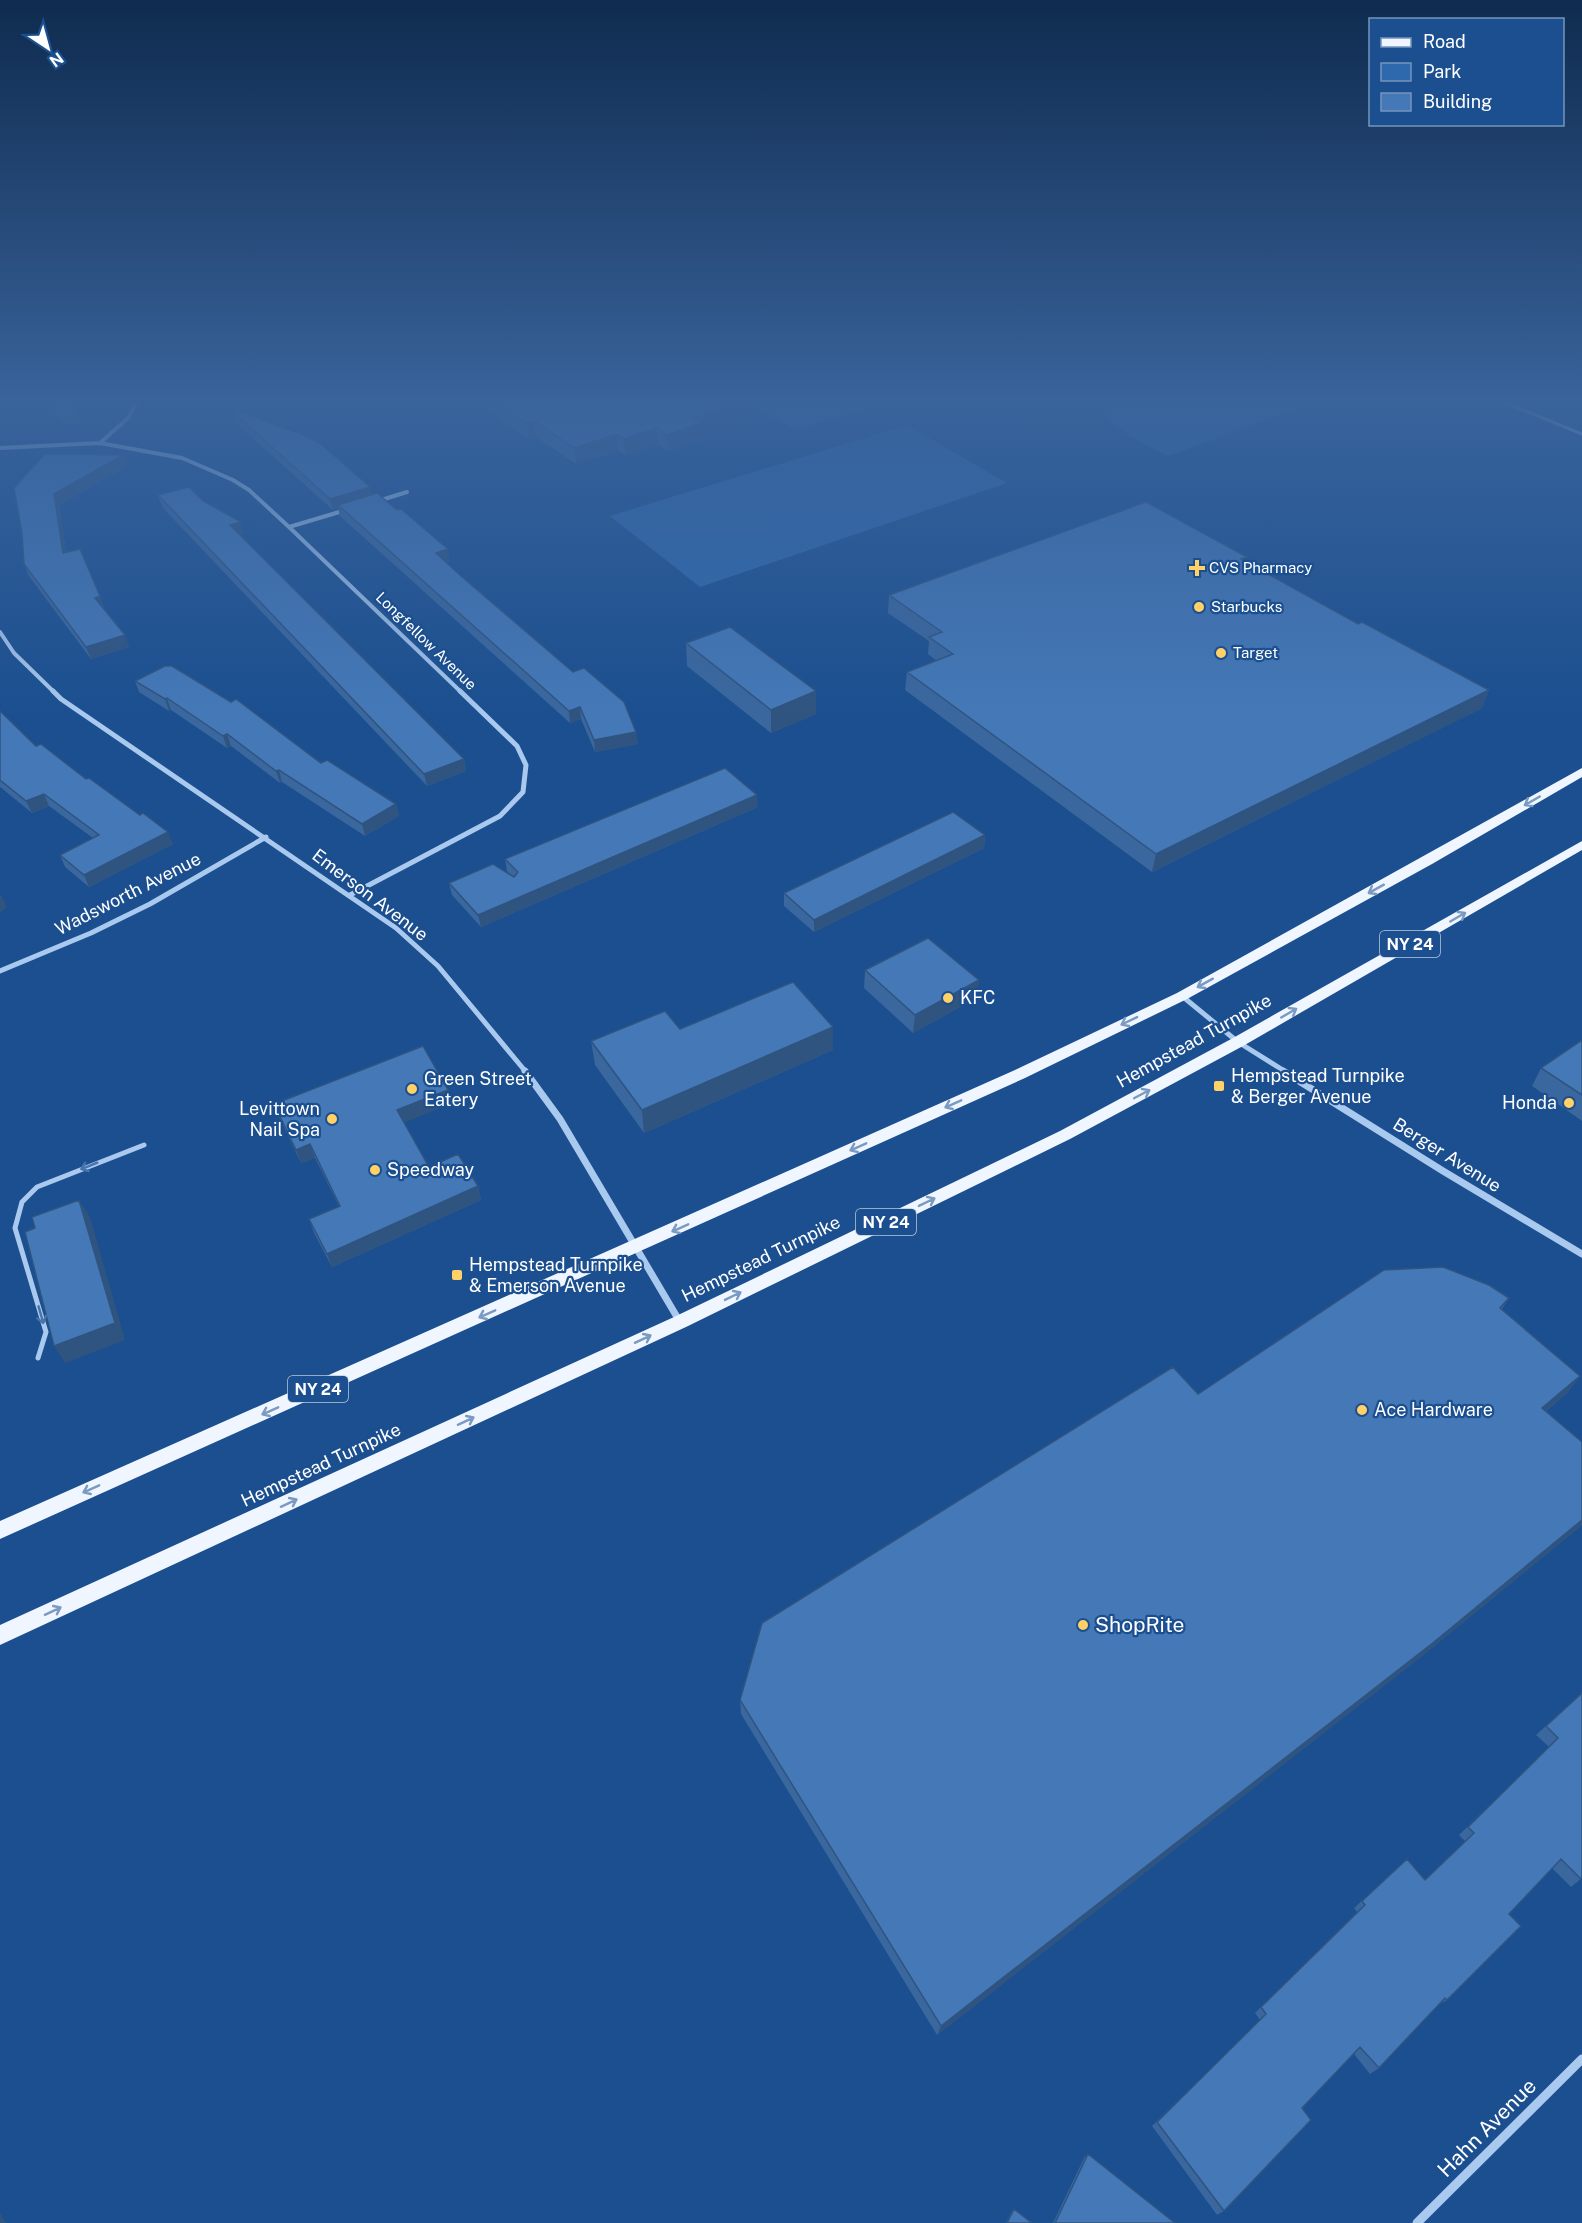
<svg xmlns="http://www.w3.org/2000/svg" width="1582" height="2223" font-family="'Public Sans',sans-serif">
	<rect width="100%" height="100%" fill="#1b4f8f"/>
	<!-- green -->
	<path fill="#2e69ad" d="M 748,402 L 879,402 L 880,403 L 795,430 Z
		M 1101,402 L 1314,402 L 1168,456 L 1130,436 L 1106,416 Z
		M 907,425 L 1007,483 L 700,587 L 610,516 Z"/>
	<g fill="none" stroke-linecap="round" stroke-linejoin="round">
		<!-- lane-far1 -->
		<path stroke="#a9c9ee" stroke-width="3" d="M 1504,402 L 1582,434"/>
		<!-- lane -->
		<path stroke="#a9c9ee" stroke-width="5" d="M 38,1358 L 46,1332 L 15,1228 L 22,1202 L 37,1187 L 144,1145"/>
		<!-- street-far3 -->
		<path stroke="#a9c9ee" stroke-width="4" d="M 100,443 L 128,418 L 137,402
			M 0,448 L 100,443 L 182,458 L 233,480 L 249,490 L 289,527 L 461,692
			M 378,501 L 407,492
			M 289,527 L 346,510
			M 0,632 L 14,653 L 54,692"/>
		<!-- street-far2 -->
		<path stroke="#a9c9ee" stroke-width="5" d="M 53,691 L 61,699 L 396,928 L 438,966 L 526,1072
			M 350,895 L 500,816 L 523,792 L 526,765 L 517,746 L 460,691
			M 0,971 L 91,933 L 150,904 L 266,837
			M 1182,996 L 1238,1042 L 1286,1072"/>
		<!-- street-far1 -->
		<path stroke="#a9c9ee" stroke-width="7" d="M 525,1071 L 560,1119 L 680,1322
			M 1283,1071 L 1443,1171 L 1582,1254"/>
		<!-- street -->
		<path stroke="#a9c9ee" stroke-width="9" d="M 1417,2223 L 1582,2059"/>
		<!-- primary -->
		<path fill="#f0f6ff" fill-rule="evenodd" d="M 1582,768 L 1582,777 L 1432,864 L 1187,999 L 1025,1078 L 0,1539 L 0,1521 L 1015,1070 L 1177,993 Z
			M 1582,841 L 1582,850 L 1243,1046 L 1070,1139 L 686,1327 L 0,1645 L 0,1625 L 674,1317 L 1060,1131 L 1233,1038 Z"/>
	</g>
	<!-- wall -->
	<path fill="#3a679d" d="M 44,402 L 91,402 L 79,423 L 63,423 Z
		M 475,402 L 751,402 L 751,410 L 727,417 L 727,423 L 703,431 L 703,439 L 668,451 L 658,444 L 625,455 L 618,450 L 576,464 L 536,437 L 529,439 Z
		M 233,412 L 370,487 L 372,495 L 450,560 L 446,562 L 638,744 L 595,752 L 581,719 L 570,723 L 340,516 L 338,508 L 333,510 L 236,423 Z
		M 127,466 L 59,505 L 66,552 L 100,596 L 104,608 L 103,608 L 129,647 L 91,659 L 29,576 L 24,564 L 22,533 L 14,488 Z
		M 158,495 L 203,501 L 244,533 L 240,535 L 464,759 L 466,771 L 427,786 L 162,507 Z
		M 1246,562 L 1358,624 L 1489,690 L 1482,708 L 1152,872 L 905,690 L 907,672 L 937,661 L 928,654 L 929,641 L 888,613 L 889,595 Z
		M 686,643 L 816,691 L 816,714 L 771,733 L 687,666 Z
		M 135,681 L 321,763 L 396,804 L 399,816 L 365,836 L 282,782 L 280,783 L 231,746 L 227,748 L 171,710 L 169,711 L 139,692 Z
		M 0,711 L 36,746 L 173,844 L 89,887 L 65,867 L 60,855 L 93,838 L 49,806 L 32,813 L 0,787 Z
		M 758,807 L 481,927 L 452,895 L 449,883 L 511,876 L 507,871 L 505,859 Z
		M 985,835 L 984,848 L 814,932 L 784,906 L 784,893 Z
		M 865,970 L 979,980 L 976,998 L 913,1033 L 864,988 Z
		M 833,1027 L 833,1050 L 644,1133 L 595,1065 L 591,1041 L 680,1029 Z
		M 1582,1040 L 1582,1121 L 1532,1086 L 1541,1068 Z
		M 448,1090 L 452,1103 L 404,1122 L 429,1167 L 478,1186 L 481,1200 L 332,1267 L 314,1233 L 309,1219 L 339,1206 L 315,1158 L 301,1163 L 279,1117 L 274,1104 Z
		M 1509,1298 L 1502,1309 L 1580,1376 L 1567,1393 L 1546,1411 L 1582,1442 L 1582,1525 L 1422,1656 L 937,2035 L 741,1714 L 740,1700 L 1198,1394 Z
		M 1582,1693 L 1582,1878 L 1571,1887 L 1552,1868 L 1509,1914 L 1447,2000 L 1438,2005 L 1379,2068 L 1370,2074 L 1354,2054 L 1302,2108 L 1224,2211 L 1217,2215 L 1152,2126 L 1260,2020 L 1255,2013 L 1357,1912 L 1354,1908 L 1407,1859 L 1425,1880 L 1465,1841 L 1459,1835 L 1549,1747 L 1536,1735 Z
		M 1088,2154 L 1175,2223 L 1053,2223 L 1084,2158 Z
		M 1014,2209 L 1032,2223 L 1006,2223 L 1011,2213 Z"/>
	<!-- shaded-wall -->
	<path fill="#305480" d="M 81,402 L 91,402 L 79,423 L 76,412 Z
		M 724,402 L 751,402 L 751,410 L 727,417 L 727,423 L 703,431 L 703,439 L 668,451 L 667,435 L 694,418 L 720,404 Z
		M 534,421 L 536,437 L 529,439 L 527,423 Z
		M 657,428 L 658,444 L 625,455 L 624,439 Z
		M 617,434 L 618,450 L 576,464 L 574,448 Z
		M 123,455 L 127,466 L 59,505 L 68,564 L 63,553 L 54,494 Z
		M 370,487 L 372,498 L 338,505 L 338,508 L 333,510 L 330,499 Z
		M 241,522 L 244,533 L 233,537 L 230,525 Z
		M 448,549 L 450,560 L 438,564 L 436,553 Z
		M 100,596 L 104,608 L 99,609 L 95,598 Z
		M 125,635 L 129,647 L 91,659 L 86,647 Z
		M 1489,690 L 1482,708 L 1152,872 L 1156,854 Z
		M 816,691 L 816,714 L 771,733 L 771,710 Z
		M 167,698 L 171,710 L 169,711 L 165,699 Z
		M 580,707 L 581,719 L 570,723 L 569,711 Z
		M 636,732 L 638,744 L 595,752 L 594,740 Z
		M 227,734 L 231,746 L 227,748 L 223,736 Z
		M 464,759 L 466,771 L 427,786 L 424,774 Z
		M 279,770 L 282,782 L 280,783 L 276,771 Z
		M 44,794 L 49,806 L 32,813 L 26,801 Z
		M 757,795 L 758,807 L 481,927 L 478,915 Z
		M 396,804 L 399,816 L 365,836 L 362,824 Z
		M 168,832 L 173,844 L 89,887 L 84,875 Z
		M 985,835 L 984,848 L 814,932 L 814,920 Z
		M 0,895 L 1,895 L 7,907 L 0,913 Z
		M 979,980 L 976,998 L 913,1033 L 915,1015 Z
		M 833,1027 L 833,1050 L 644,1133 L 642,1110 Z
		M 448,1090 L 452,1103 L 401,1124 L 397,1110 Z
		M 310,1144 L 315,1158 L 301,1163 L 296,1150 Z
		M 478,1186 L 481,1200 L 332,1267 L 327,1254 Z
		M 79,1200 L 90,1217 L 125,1340 L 65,1363 L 54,1346 Z
		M 1580,1376 L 1567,1393 L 1530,1424 L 1542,1408 Z
		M 1582,1520 L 1582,1525 L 1422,1656 L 937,2035 L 941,2026 Z
		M 0,2213 L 6,2223 L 0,2223 Z"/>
	<!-- building -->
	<path fill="#4478b7" stroke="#305480" stroke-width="1.5" d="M 50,402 L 81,402 L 76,412 L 59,413 Z
		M 496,402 L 724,402 L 720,404 L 726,408 L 694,418 L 702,423 L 667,435 L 657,428 L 624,439 L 617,434 L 574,448 L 534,421 L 527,423 Z
		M 235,410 L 309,437 L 322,445 L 370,487 L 330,499 L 233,412 Z
		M 45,454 L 123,455 L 54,494 L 63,553 L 80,549 L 100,596 L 95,598 L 125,635 L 86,647 L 24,564 L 22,533 L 14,488 Z
		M 189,487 L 203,501 L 241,522 L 230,525 L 464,759 L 424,774 L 158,495 Z
		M 377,493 L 397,510 L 401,509 L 448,549 L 436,553 L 461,576 L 573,672 L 584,668 L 624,702 L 636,732 L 594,740 L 580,707 L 569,711 L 338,505 Z
		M 1146,502 L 1247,557 L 1241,559 L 1358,624 L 1362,622 L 1489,690 L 1156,854 L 907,672 L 953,654 L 929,637 L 942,632 L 889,595 Z
		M 730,627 L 816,691 L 771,710 L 686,643 Z
		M 165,666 L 172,666 L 231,702 L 236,699 L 321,763 L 327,760 L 396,804 L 362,824 L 279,770 L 276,771 L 227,734 L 223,736 L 167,698 L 165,699 L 135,681 Z
		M 0,711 L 36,746 L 41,744 L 86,779 L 89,778 L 140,815 L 143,813 L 168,832 L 84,875 L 60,855 L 99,835 L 44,794 L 26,801 L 0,780 Z
		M 725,768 L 757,795 L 478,915 L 449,883 L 493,864 L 514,877 L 518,872 L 505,859 Z
		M 953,812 L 985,835 L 814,920 L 784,893 Z
		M 928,938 L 979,980 L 915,1015 L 865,970 Z
		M 793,982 L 833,1027 L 642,1110 L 591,1041 L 665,1011 L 680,1029 Z
		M 1582,1040 L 1582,1095 L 1541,1068 Z
		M 423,1046 L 448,1090 L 397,1110 L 429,1167 L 458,1154 L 478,1186 L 327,1254 L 309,1219 L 340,1206 L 310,1144 L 296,1150 L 274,1104 Z
		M 79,1200 L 115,1323 L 54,1346 L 25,1232 L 35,1228 L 32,1217 Z
		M 1443,1267 L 1489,1285 L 1509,1298 L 1500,1308 L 1580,1376 L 1542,1408 L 1582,1442 L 1582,1520 L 1434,1642 L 941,2026 L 740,1700 L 762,1623 L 1173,1367 L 1198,1394 L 1384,1270 Z
		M 1582,1693 L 1582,1878 L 1581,1879 L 1561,1859 L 1509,1914 L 1521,1926 L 1447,2000 L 1445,1998 L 1379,2068 L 1360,2047 L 1302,2108 L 1311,2120 L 1224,2211 L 1157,2122 L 1266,2014 L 1261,2007 L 1365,1905 L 1362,1901 L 1407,1859 L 1425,1880 L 1474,1833 L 1468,1827 L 1558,1738 L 1546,1726 Z
		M 1088,2154 L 1175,2223 L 1055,2223 Z
		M 1014,2209 L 1032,2223 L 1007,2223 Z"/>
	<!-- one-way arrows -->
	<defs><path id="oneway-shaft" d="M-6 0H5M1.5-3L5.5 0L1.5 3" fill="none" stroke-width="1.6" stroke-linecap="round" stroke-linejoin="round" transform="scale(1.5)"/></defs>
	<g stroke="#7b9ac1">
		<use href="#oneway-shaft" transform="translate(1532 801) rotate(150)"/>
		<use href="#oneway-shaft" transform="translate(1376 889) rotate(151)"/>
		<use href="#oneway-shaft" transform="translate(1458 917) rotate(-30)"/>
		<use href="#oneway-shaft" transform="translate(1205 983) rotate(151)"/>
		<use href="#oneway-shaft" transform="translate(1289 1013) rotate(-30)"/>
		<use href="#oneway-shaft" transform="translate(1129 1021) rotate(154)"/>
		<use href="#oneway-shaft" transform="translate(1142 1094) rotate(-28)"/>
		<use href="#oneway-shaft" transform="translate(953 1104) rotate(156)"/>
		<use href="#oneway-shaft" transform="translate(858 1147) rotate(156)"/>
		<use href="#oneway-shaft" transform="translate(927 1202) rotate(-26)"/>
		<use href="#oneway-shaft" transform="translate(680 1228) rotate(156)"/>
		<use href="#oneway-shaft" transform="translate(733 1296) rotate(-26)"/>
		<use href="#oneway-shaft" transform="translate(487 1314) rotate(156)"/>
		<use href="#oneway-shaft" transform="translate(643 1339) rotate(-25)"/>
		<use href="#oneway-shaft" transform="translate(270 1411) rotate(156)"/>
		<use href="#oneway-shaft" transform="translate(466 1421) rotate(-25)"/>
		<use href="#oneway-shaft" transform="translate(91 1489) rotate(156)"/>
		<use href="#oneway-shaft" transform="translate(289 1503) rotate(-25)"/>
		<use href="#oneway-shaft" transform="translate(53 1611) rotate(-25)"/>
	</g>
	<g stroke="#4674ac">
		<use href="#oneway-shaft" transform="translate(89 1166) rotate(158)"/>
		<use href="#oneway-shaft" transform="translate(41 1315) rotate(74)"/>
	</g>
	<!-- sky -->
	<linearGradient id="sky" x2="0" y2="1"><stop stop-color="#0f2b4f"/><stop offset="0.56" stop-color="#39639b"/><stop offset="1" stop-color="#39639b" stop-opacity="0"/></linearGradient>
	<rect width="1582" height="714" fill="url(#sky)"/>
	<!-- markers -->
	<g fill="#ffd166" stroke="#1b4f8f" stroke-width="2">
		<path d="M1194 559h6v6h6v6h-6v6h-6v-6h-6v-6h6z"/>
		<circle cx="1199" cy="607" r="6"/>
		<circle cx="1221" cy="653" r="6"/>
		<circle cx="948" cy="998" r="6"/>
		<rect x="1213" y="1080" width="12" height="12" rx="3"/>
		<circle cx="412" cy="1089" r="6"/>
		<circle cx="1569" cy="1103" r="6"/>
		<circle cx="332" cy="1119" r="6"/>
		<circle cx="375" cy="1170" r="6"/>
		<rect x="451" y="1269" width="12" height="12" rx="3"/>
		<circle cx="1362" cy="1410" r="6"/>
		<circle cx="1083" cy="1625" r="6"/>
	</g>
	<g text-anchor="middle" stroke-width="4.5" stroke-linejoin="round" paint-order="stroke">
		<!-- far-poi labels -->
		<g font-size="15" fill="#fff" stroke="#1b4f8f" text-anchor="start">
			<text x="1209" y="573">CVS Pharmacy</text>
			<text x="1211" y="612">Starbucks</text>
			<text x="1233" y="658">Target</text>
		</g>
		<!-- far-street labels -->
		<g font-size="15" fill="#fff" stroke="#1b4f8f">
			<text transform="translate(426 641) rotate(44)" y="5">Longfellow Avenue</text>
		</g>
		<!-- shield labels -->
		<g fill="#1b4f8f" stroke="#bbcadd" stroke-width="1.5">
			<rect x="1380" y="931" width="60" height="26" rx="4.5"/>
			<rect x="856" y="1209" width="60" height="26" rx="4.5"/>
			<rect x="288" y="1376" width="60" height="26" rx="4.5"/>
		</g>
		<g font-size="16" font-weight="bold" fill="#fff">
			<text x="1410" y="950">NY 24</text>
			<text x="886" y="1228">NY 24</text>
			<text x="318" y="1395">NY 24</text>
		</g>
		<!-- street labels -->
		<g font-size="18" fill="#fff" stroke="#1b4f8f">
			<text transform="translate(128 894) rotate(-27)" y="6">Wadsworth Avenue</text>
			<text transform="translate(370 895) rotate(37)" y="6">Emerson Avenue</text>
			<text transform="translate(1194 1041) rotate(-29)" y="6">Hempstead Turnpike</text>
			<text transform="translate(1447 1155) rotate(32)" y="6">Berger Avenue</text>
			<text transform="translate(761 1259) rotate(-26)" y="6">Hempstead Turnpike</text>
			<text transform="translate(321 1465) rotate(-25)" y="6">Hempstead Turnpike</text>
		</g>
		<!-- poi labels -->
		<g font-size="18" fill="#fff" stroke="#1b4f8f" text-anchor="start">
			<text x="960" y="1004">KFC</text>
			<text x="1231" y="1082">Hempstead Turnpike<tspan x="1231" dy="21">&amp; Berger Avenue</tspan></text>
			<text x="424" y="1085">Green Street<tspan x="424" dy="21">Eatery</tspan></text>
			<text x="1557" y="1109" text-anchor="end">Honda</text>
			<text x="320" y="1115" text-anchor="end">Levittown<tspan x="320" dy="21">Nail Spa</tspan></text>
			<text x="387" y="1176">Speedway</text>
			<text x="469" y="1271">Hempstead Turnpike<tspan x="469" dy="21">&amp; Emerson Avenue</tspan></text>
			<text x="1374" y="1416">Ace Hardware</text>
		</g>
		<!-- near-poi labels -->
		<g font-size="21" fill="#fff" stroke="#1b4f8f" text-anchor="start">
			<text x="1095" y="1632">ShopRite</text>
		</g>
		<!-- near-street labels -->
		<g font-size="21" fill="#fff" stroke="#1b4f8f">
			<text transform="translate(1487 2128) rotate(-45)" y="7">Hahn Avenue</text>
		</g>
	</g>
	<!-- legend -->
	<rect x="1369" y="18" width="195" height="108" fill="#1b4f8f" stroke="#7695bc" stroke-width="1.5"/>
	<rect x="1381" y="38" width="30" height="9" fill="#f0f6ff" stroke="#7695bc" stroke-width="1.5"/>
	<text x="1423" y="48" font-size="18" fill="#ffffff">Road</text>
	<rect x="1381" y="63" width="30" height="18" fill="#2e69ad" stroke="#7695bc" stroke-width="1.5"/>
	<text x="1423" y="78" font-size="18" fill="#ffffff">Park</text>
	<rect x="1381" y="93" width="30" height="18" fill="#4478b7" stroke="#7695bc" stroke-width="1.5"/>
	<text x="1423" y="108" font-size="18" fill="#ffffff">Building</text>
	<!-- north arrow -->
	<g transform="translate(48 48) rotate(144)" stroke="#1b4f8f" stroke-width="4.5" paint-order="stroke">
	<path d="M0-4.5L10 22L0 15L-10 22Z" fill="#ffffff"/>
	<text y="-9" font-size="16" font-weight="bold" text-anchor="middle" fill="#ffffff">N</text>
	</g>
</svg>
